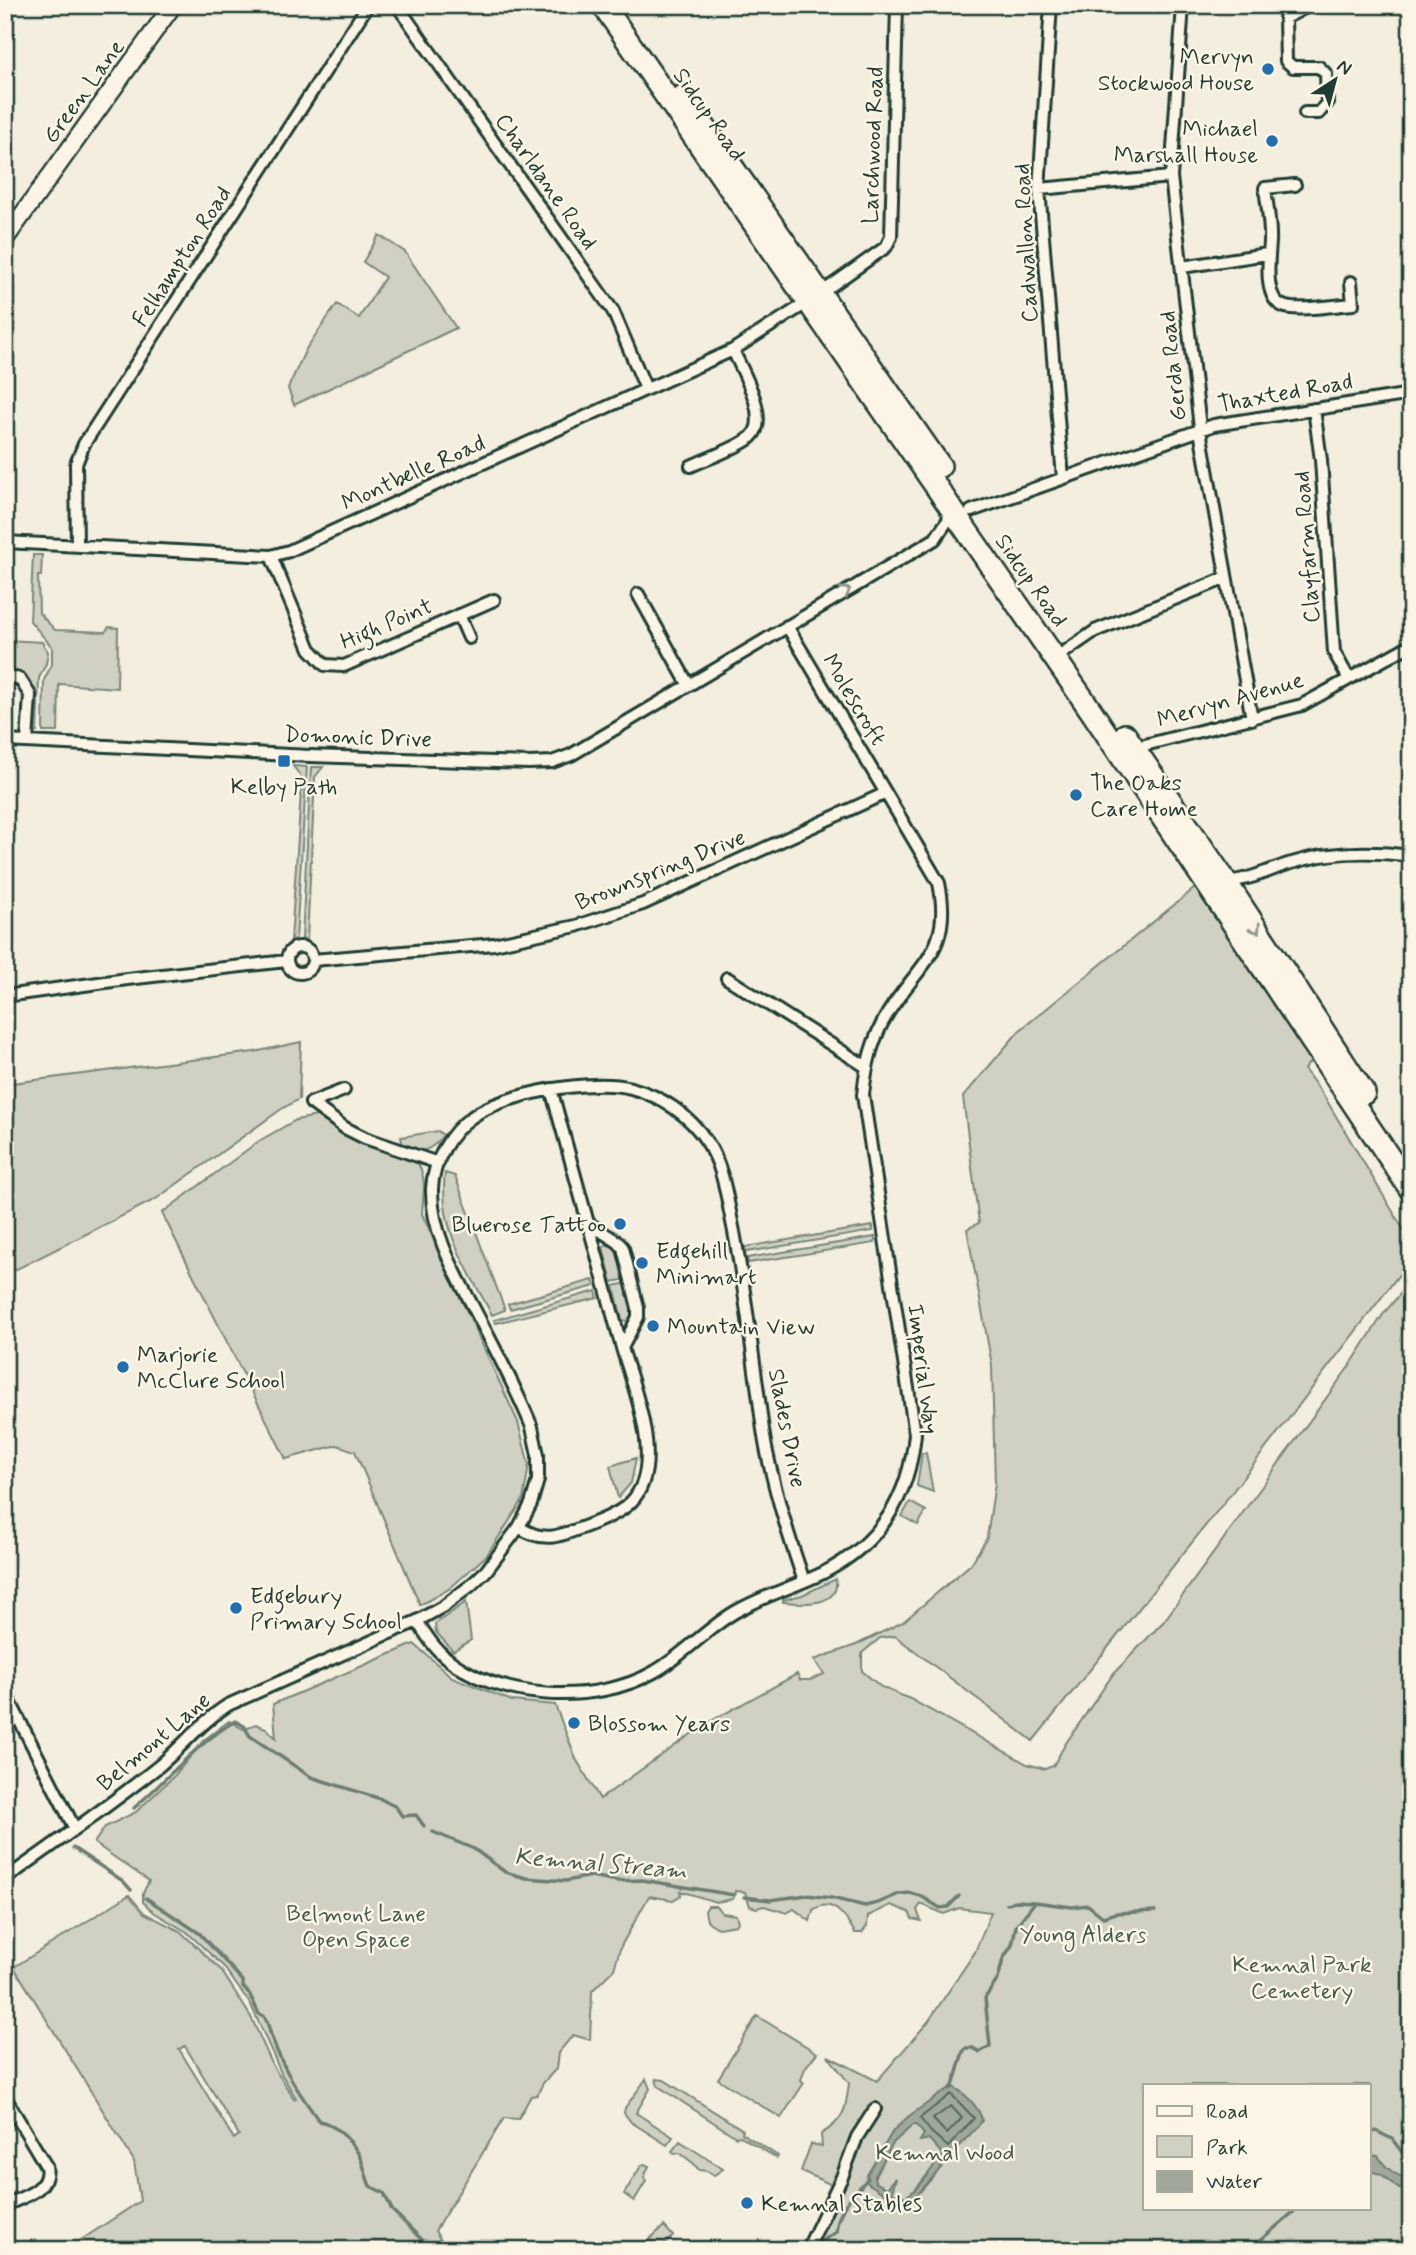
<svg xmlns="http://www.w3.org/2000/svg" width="1416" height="2255" font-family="Mynerve,sans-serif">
	<rect width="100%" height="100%" fill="#f3eede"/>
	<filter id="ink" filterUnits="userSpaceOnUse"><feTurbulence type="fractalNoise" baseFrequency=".0143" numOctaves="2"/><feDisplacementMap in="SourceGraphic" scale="14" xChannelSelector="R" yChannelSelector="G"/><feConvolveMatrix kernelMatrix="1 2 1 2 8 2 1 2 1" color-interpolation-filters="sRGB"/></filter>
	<g filter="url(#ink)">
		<!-- green -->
		<path fill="#d0d1c2" stroke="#78877b" stroke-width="2" fill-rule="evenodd" d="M 379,235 L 405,252 L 456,328 L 294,405 L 288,388 L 306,349 L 337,304 L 359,318 L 385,277 L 363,262 Z
			M 33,555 L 42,555 L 41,576 L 38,576 L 39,613 L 55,630 L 105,632 L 109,627 L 118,628 L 117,688 L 59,684 L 58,732 L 43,732 L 44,680 L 52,664 L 52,647 L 30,621 Z
			M 5,640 L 42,642 L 48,652 L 46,664 L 39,678 L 37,732 L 32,731 C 33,703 42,674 5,669 Z
			M 293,766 L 307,767 L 296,939 L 291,940 L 302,778 Z
			M 311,767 L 323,767 L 315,777 L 307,940 L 302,938 Z
			M 1195,888 L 1311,1061 L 1304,1069 L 1324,1096 L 1411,1242 L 1411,1259 L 1230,1495 L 1033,1741 L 895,1636 L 880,1638 L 862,1653 L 862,1671 L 881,1687 L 910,1699 L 1027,1764 L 1045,1769 L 1053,1766 L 1066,1743 L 1114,1673 L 1164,1621 L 1351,1364 L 1384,1313 L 1411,1281 L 1411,2250 L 807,2250 L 832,2185 L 801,2171 L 811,2144 L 822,2146 L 821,2134 C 845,2120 846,2109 849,2083 L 828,2056 L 877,2081 L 928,2022 L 975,1952 L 991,1912 L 959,1908 L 944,1914 L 921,1904 L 917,1910 L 921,1921 L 912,1919 L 909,1912 L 891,1905 L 868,1916 L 867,1926 L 862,1933 L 855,1933 C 846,1917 832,1896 813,1910 L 810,1921 L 794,1909 L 787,1913 L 764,1906 L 756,1908 L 750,1906 L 745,1892 L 735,1891 L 733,1899 L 716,1902 L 680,1891 L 681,1895 L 673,1900 L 649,1896 L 621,1946 L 614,1969 L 592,1991 L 590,2040 L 573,2035 L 558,2053 L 556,2069 L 543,2083 L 537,2095 L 531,2096 L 518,2119 L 504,2118 L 435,2231 L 442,2242 L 453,2250 L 66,2250 L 140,2201 L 134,2161 L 14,1967 L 129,1895 L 144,1913 L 180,1931 L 221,1970 L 251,2017 L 273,2066 L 294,2099 L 296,2098 L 282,2075 L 251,2005 L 223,1966 L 187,1932 L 155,1913 L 143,1902 L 143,1893 L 149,1881 L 94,1843 L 105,1827 L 136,1812 L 174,1776 L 204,1740 L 229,1721 L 243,1729 L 256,1724 L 266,1728 L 276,1738 L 273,1704 L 414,1644 L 452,1677 L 512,1701 L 555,1705 L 576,1759 L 600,1799 L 704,1725 L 797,1674 L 800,1680 L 810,1680 L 824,1674 L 814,1660 L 856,1645 L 903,1622 L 971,1564 L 987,1538 L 995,1483 L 992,1365 L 967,1229 L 979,1223 L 963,1097 L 1019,1031 ZM 185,2046 L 239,2135 L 234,2139 L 179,2049 ZM 1145,2085 L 1369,2085 L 1369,2208 L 1145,2208 Z
			M 301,1042 L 299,1099 L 280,1110 L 156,1199 L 5,1275 L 5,1084 L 254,1052 Z
			M 322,1115 L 416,1161 C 428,1177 423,1194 422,1214 L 518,1422 L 529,1465 L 523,1500 L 487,1555 L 449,1589 L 420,1605 L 355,1451 L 337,1445 L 286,1459 L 162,1213 L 259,1141 L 296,1120 Z
			M 438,1131 L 443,1135 C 432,1151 421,1154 403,1147 L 401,1137 Z
			M 445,1173 L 455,1176 L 505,1310 L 492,1315 C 467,1267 438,1229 445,1173 Z
			M 873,1226 L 873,1231 L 746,1252 L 745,1247 Z
			M 875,1237 L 875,1243 L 748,1263 L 747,1258 Z
			M 607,1245 C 622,1247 622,1266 626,1279 L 612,1282 L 603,1247 Z
			M 593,1280 L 595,1286 L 510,1309 L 508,1304 Z
			M 627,1283 L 634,1313 L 628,1321 L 622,1320 L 614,1286 Z
			M 596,1291 L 598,1298 L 496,1323 L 494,1320 Z
			M 922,1453 L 926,1453 L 933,1492 L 917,1486 Z
			M 636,1458 L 631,1483 L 618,1498 L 610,1466 Z
			M 910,1502 L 926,1511 L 918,1525 L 902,1516 Z
			M 836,1579 C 840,1607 803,1604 783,1602 L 783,1600 L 802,1595 Z
			M 466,1602 L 471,1640 L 453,1651 L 436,1632 L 435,1624 Z
			M 708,1906 L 716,1906 L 722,1913 L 736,1915 L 738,1922 L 736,1925 L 718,1928 L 707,1921 L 705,1911 Z
			M 757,2016 L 817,2053 L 805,2068 L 801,2080 L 804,2083 L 781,2118 L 718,2079 Z
			M 646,2079 L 650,2089 L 636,2113 L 673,2137 L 667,2145 L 631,2122 L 624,2113 L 625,2108 Z
			M 656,2079 L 664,2080 L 743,2130 L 742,2133 L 778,2156 L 777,2158 L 740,2136 L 736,2137 L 658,2086 Z
			M 680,2141 L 723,2169 L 714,2175 L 707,2171 L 699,2170 L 693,2163 L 680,2153 L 674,2154 L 672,2151 Z
			M 644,2164 L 649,2166 L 644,2177 L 646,2181 L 634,2201 L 624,2194 L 641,2166 Z
			M 664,2226 L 673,2236 L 659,2250 L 638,2250 Z"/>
		<!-- water -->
		<path fill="#a0a89b" stroke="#6c7d72" stroke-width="2" fill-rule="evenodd" d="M 951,2087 C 962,2089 981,2109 982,2121 L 919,2193 C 900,2208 887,2195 869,2184 L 866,2181 L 867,2175 L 893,2131 L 909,2116 ZM 913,2125 L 916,2125 L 924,2134 L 920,2141 L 929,2139 L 943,2155 L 915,2190 L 905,2197 L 892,2192 L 896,2178 L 887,2188 L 876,2183 L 874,2178 L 893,2143 Z
			M 1369,2155 L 1378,2156 C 1385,2167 1395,2176 1407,2178 L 1411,2184 L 1407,2188 L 1399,2189 L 1381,2174 L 1369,2171 Z"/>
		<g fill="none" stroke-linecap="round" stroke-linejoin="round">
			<!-- shore -->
			<path stroke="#53685d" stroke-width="2" d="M 951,2094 L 974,2118 L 948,2147 L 931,2132 L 920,2118 Z
				M 951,2106 L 962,2118 L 947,2134 L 933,2119 Z"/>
			<!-- stream -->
			<path stroke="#6c7d72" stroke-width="3.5" d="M 134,1808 C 168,1779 196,1744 235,1721 L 244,1726 L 250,1736 L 311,1777 L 381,1799 L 396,1807 L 402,1816 L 416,1815 L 424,1826
				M 433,1832 L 474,1849 L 505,1872 L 526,1878 L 566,1881 L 591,1876 L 617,1881 L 642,1880 L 734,1895
				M 73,1848 L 123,1881 L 131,1890
				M 744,1897 L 770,1900 L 807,1895 L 831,1898 L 865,1906 L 878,1903 L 899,1894 L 910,1893 L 921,1896 L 940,1908 L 948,1907 L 959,1896
				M 146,1898 L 199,1933 L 243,1981 L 243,1987 L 250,1995 L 259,2014 L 264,2016 L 267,2022 C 278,2062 295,2087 319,2121 C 333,2123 351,2140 358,2153 C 364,2163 365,2175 370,2186 L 384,2193 L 392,2210 L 422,2240 L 429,2250
				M 1007,1904 L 1014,1901 L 1035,1902
				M 950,2089 L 953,2086 L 963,2052 L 966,2048 L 973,2048 L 980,2052 L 990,2046 L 985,1998 L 998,1979 L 1003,1959 L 1012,1945 L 1016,1926 L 1035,1902 L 1072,1907 L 1088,1905 L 1103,1917 L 1116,1913 L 1155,1911
				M 1369,2134 L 1376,2131 L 1392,2139 L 1411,2164
				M 815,2250 L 820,2242 L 836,2232 C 838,2207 853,2196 868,2178
				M 1249,2250 L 1298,2208"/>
			<defs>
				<path id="street" d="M 397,5 L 613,311 L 646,389
					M 1051,5 L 1039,189 L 1063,478
					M 1183,5 L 1171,177 L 1201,436 L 1252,719
					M 1305,113 L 1319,113 L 1327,103 L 1326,74 L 1319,67 L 1293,67 L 1286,61 L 1285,18 L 1310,5
					M 1295,185 L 1265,188 C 1267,205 1271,225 1270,242 C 1269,259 1263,298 1283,306 C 1295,312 1338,305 1353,304 L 1351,282
					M 1039,189 L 1171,177
					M 1182,267 L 1267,254
					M 821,293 L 886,247 L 891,237 L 897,5
					M 1314,409 L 1321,460 L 1334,652 L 1349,679
					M 691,466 C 706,459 740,447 751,437 C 771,419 742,371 733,350
					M 971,511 L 1214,425 L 1411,394
					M 5,542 L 271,556 L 289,551 L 733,350 L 808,302
					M 77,545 L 76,464 L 84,444 L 368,5
					M 271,556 L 310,649 L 325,665 L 344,666 L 494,600
					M 638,594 L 688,684
					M 459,615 L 469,638
					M 1066,651 L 1095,631 L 1226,578
					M 5,675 L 20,679 L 30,695 L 27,742
					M 5,741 L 310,756 L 529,763 L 552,762 L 571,755 L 935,539 L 948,520 L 950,510
					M 1133,748 L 1302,705 L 1405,648 L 1411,648
					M 1226,882 C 1249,880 1267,871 1288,864 C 1329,851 1368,850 1411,856
					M287 960a13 13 0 1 1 26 0a13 13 0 1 1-26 0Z
					M 313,960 L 494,944 L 576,926 L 643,904 L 886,793
					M 727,978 L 865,1066
					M 5,996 L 127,979 L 286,961
					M 551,1089 L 588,1223
					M 311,1103 L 345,1128 L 365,1138 L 438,1163
					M 311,1103 L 344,1090
					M 588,1223 L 618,1242 L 623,1248 L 638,1308 L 638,1317 L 622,1348 Z
					M 519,1527 C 543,1543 558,1537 584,1527 C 600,1521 619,1514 631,1502 C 666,1466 634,1389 622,1348
					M 417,1621 C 425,1633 432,1646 443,1655 C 495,1701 595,1706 654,1672 C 684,1655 706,1629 735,1612 C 763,1596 794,1587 823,1573 C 881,1543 909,1497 915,1434 L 863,1095 C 866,1065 872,1039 888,1013 C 919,963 953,951 939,883 L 787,626
					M 5,1692 L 75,1829
					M 5,1879 C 57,1842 109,1806 159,1766 C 183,1746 201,1722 228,1705 L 417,1621 L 444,1606 L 470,1586 L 486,1571 L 519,1527 L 531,1504 L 538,1480 L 538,1455 L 532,1427 C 517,1391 499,1356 481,1322 C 460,1280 431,1237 432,1189 C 433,1162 450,1132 472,1117 C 504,1093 593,1078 631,1088 C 661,1096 690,1115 707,1142 C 722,1164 726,1192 731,1217 C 743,1273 749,1329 757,1385 C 760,1406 762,1427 766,1448 C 775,1492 789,1538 804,1581
					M 5,2097 L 46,2166 C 51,2190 23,2197 5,2205
					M 807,2250 L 842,2177 L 857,2137 L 875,2109"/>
				<path id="secondary" d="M 5,239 L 173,5"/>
				<path id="highway" d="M 603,5 L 1092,712 L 1411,1190
					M 683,96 L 940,466
					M 1125,735 L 1226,882 L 1364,1093"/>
			</defs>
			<!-- street casing -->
			<use href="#street" stroke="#1f3d34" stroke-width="16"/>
			<!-- secondary casing -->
			<use href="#secondary" stroke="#1f3d34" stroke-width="21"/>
			<!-- highway casing -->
			<use href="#highway" stroke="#1f3d34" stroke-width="26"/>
			<!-- street -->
			<use href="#street" stroke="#fcf5e5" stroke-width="10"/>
			<!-- secondary -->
			<use href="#secondary" stroke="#fcf5e5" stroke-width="16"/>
			<!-- highway -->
			<use href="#highway" stroke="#fcf5e5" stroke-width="21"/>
		</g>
		<!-- one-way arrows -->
		<defs><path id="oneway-chevron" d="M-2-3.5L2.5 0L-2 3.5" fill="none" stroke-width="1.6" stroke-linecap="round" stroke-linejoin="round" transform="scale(1.75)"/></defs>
		<g stroke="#8e998c">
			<use href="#oneway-chevron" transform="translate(846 591) rotate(-31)"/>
			<use href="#oneway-chevron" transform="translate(1256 929) rotate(57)"/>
		</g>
	</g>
	<!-- markers -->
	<g fill="#1f6fb2" stroke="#fcf5e5" stroke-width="2.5">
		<circle cx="1268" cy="69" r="7"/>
		<circle cx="1272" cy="141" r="7"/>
		<rect x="277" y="754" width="14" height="14" rx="3.5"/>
		<circle cx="1076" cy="795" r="7"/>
		<circle cx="620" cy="1224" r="7"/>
		<circle cx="642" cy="1263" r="7"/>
		<circle cx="653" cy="1326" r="7"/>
		<circle cx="123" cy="1367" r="7"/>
		<circle cx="236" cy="1608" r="7"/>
		<circle cx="574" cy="1723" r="7"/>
		<circle cx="747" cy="2203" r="7"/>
	</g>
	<g text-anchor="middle" stroke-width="5" stroke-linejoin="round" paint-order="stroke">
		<!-- poi labels -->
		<g font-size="23" fill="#1f3d34" stroke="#fcf5e5" text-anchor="start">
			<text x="1254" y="64" text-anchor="end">Mervyn<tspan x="1254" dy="26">Stockwood House</tspan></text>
			<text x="1258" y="136" text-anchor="end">Michael<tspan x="1258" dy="26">Marshall House</tspan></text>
			<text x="1090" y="790">The Oaks<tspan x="1090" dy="26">Care Home</tspan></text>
			<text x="284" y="794" text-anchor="middle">Kelby Path</text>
			<text x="606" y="1232" text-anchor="end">Bluerose Tattoo</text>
			<text x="656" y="1258">Edgehill<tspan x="656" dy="26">Minimart</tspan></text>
			<text x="667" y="1334">Mountain View</text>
			<text x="137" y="1362">Marjorie<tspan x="137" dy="26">McClure School</tspan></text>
			<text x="250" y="1603">Edgebury<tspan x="250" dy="26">Primary School</tspan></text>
			<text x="588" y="1731">Blossom Years</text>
			<text x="761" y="2211">Kemnal Stables</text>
		</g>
		<!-- street labels -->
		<g font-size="23" fill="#1f3d34" stroke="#fcf5e5">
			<text transform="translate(83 91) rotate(-54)" y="8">Green Lane</text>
			<text transform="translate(710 114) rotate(55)" y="8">Sidcup Road</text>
			<text transform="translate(872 145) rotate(-88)" y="8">Larchwood Road</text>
			<text transform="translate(547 181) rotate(55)" y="8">Charldane Road</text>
			<text transform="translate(1025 243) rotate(-93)" y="8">Cadwallon Road</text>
			<text transform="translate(181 256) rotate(-57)" y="8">Felhampton Road</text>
			<text transform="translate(1172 366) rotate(-96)" y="8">Gerda Road</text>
			<text transform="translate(1285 392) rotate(-10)" y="8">Thaxted Road</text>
			<text transform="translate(413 472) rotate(-24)" y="8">Montbelle Road</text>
			<text transform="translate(1306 547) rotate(-94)" y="8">Clayfarm Road</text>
			<text transform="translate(1032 580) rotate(55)" y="8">Sidcup Road</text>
			<text transform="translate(386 623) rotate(-23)" y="8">High Point</text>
			<text transform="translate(855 699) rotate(59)" y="8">Molescroft</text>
			<text transform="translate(1230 699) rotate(-16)" y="8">Mervyn Avenue</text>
			<text transform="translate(358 736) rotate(2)" y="8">Domonic Drive</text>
			<text transform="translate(660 869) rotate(-22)" y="8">Brownspring Drive</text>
			<text transform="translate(924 1369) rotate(83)" y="8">Imperial Way</text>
			<text transform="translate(788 1428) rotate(79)" y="8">Slades Drive</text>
			<text transform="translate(153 1741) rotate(-40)" y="8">Belmont Lane</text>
		</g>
		<!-- park labels -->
		<g font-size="23" fill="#425b50" stroke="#fcf5e5">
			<text x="356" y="1921">Belmont Lane<tspan x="356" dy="26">Open Space</tspan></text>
			<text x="1083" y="1942">Young Alders</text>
			<text x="1302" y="1972">Kemnal Park<tspan x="1302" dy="26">Cemetery</tspan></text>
			<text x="945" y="2160">Kemnal Wood</text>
		</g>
		<!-- water labels -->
		<g font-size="24" font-style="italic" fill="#465d53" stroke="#fcf5e5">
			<text transform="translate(601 1863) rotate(5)" y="8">Kemnal Stream</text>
		</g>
	</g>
	<!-- margin -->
	<rect width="1416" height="2255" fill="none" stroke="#fcf5e5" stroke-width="28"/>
	<rect x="14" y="14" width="1388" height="2227" fill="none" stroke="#1f3d34" stroke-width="2.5" filter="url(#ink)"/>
	<!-- legend -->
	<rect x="1143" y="2084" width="228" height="126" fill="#fcf5e5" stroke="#a4ab9e" stroke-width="2"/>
	<rect x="1157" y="2106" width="35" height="10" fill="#fcf5e5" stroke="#a4ab9e" stroke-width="2"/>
	<text x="1206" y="2118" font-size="21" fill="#1f3d34">Road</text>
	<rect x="1157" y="2136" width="35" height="21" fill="#d0d1c2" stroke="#a4ab9e" stroke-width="2"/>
	<text x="1206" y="2154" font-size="21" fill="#1f3d34">Park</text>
	<rect x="1157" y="2171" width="35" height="21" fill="#a0a89b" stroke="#a4ab9e" stroke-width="2"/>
	<text x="1206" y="2188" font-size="21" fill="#1f3d34">Water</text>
	<!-- north arrow -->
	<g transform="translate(1335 80) rotate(36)" stroke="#fcf5e5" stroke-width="5" paint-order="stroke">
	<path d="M0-5L12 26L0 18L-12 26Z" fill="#1f3d34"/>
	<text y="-10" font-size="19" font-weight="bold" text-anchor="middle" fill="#1f3d34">N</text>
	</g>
</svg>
